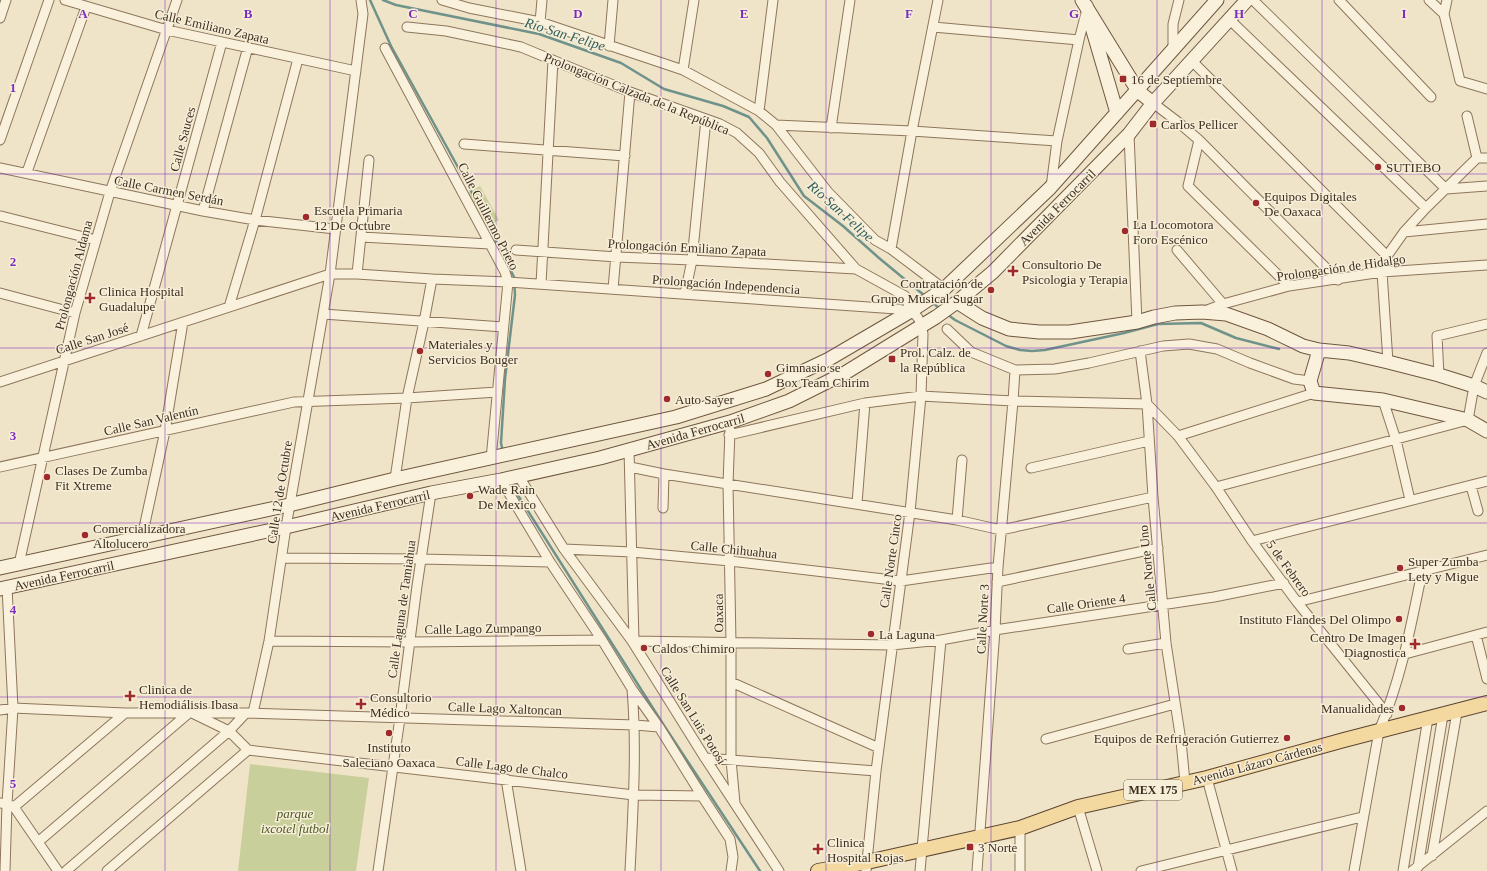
<svg xmlns="http://www.w3.org/2000/svg" width="1487" height="871" font-family="Georgia,serif">
	<rect width="100%" height="100%" fill="#f0e4c8"/>
	<!-- green -->
	<path fill="#c9cf9b" d="M 480,186 L 499,220 L 484,228 L 465,195 Z
		M 250,764 L 369,778 L 356,871 L 238,871 Z"/>
	<g fill="none" stroke-linecap="round" stroke-linejoin="round">
		<!-- stream -->
		<path stroke="#6f938a" stroke-width="2.5" d="M 370,0 L 391,46 L 470,189 L 514,277 L 515,295 L 505,379 L 501,443 L 503,452
			M 383,0 L 396,5 L 539,34 L 621,63 L 664,89 L 723,106 L 749,117 L 767,138 L 804,196 L 843,226 L 879,258 L 925,296
			M 932,302 L 940,309
			M 947,314 L 955,320 L 1006,346 L 1020,350 L 1032,351 L 1045,350 L 1124,333 L 1158,324 L 1201,323 L 1236,338 L 1279,349
			M 512,482 L 514,489 L 663,724 L 760,871"/>
		<defs>
			<path id="street" d="M 65,0 L 167,30 L 356,71
				M 442,0 L 469,8 L 540,22 L 683,70 L 759,111 L 776,125 L 828,192 L 875,240 L 891,249 L 944,289
				M 1253,0 L 1446,189 L 1487,186
				M 1339,0 L 1431,97
				M 1429,0 L 1444,14 L 1460,81 L 1487,89
				M 1444,14 L 1447,0
				M 0,18 L 6,0
				M 1230,20 L 1426,208
				M 540,22 L 542,0
				M 407,27 L 446,31 L 521,47 L 630,92 L 720,124 L 737,133 L 759,153 L 780,182 L 856,269 L 905,296 L 911,311
				M 933,27 L 1079,40
				M 609,46 L 613,0
				M 385,48 L 505,272 L 508,282 L 491,459
				M 1173,49 L 1173,24 L 1179,0
				M 1191,60 L 1387,256
				M 683,70 L 694,0
				M 1153,103 L 1178,122 L 1199,140 L 1338,280
				M 759,111 L 773,0
				M 1467,116 L 1477,158
				M 776,125 L 912,131 L 1057,141
				M 831,128 L 850,0
				M 1129,134 L 1137,322
				M 0,140 L 49,0
				M 1199,140 L 1188,186 L 1289,286
				M 464,144 L 625,156
				M 0,168 L 203,211 L 255,220 L 335,229
				M 27,172 L 86,7
				M 1051,187 L 1057,141 L 1079,40 L 1088,5
				M 203,211 L 248,47
				M 1,216 L 96,240
				M 1404,232 L 1487,224
				M 361,237 L 490,244
				M 891,249 L 912,131 L 938,0
				M 516,250 L 617,257 L 692,260 L 856,269
				M 1177,250 L 1223,304
				M 357,274 L 369,160
				M 541,284 L 553,60
				M 613,289 L 630,92
				M 0,293 L 75,313
				M 685,294 L 692,260 L 706,119
				M 229,307 L 255,220 L 298,59
				M 1205,311 L 1223,304 L 1289,286 L 1382,272 L 1487,265
				M 323,314 L 503,327
				M 947,329 L 971,352 L 1015,370 L 1055,369 L 1089,363 L 1163,346 L 1189,344 L 1217,349 L 1250,363 L 1294,379 L 1310,381
				M 141,336 L 222,42
				M 1140,351 L 1147,404 L 1153,497 L 1166,643 L 1181,741 L 1185,782
				M 1388,362 L 1382,272 L 1387,256 L 1404,232 L 1426,208 L 1477,158 L 1487,158
				M 1439,375 L 1437,336 L 1487,324
				M 0,382 L 330,274 L 357,274 L 432,279 L 508,282 L 897,309 C 915,312 920,314 923,334 L 921,396 L 910,512 L 876,771 L 866,871
				M 1383,400 L 1396,440 L 1410,500
				M 730,430 L 728,484 L 731,642 L 731,760 L 735,803
				M 729,435 L 865,403 L 921,396 L 1013,401 L 1147,404 L 1178,436 L 1216,487 L 1252,541 L 1297,602 L 1387,714
				M 1178,436 L 1314,393
				M 629,450 L 634,641
				M 0,467 L 294,402 L 407,398 L 497,392
				M 630,467 L 664,474 L 957,520 L 1001,530 L 1153,497
				M 1031,468 L 1149,441
				M 518,475 L 564,549 L 632,641 L 705,758 L 779,871
				M 395,479 L 407,398 L 424,322 L 432,279
				M 501,480 L 550,562 L 602,640 L 632,689 L 659,727 L 702,796 L 730,839 L 733,857 L 731,871
				M 1471,486 L 1478,511
				M 1216,487 L 1468,420 L 1474,386 L 1487,353
				M 857,503 L 865,403
				M 663,508 L 664,474
				M 957,520 L 962,460
				M 142,537 L 165,431 L 183,322
				M 1252,541 L 1487,481
				M 564,549 L 632,552 L 730,561 L 901,581 L 998,567
				M 282,558 L 421,559 L 550,562
				M 19,564 L 75,313 L 110,192 L 177,0
				M 997,582 L 1158,548
				M 1297,602 L 1487,555
				M 1476,635 L 1487,679
				M 269,641 L 409,642 L 602,640
				M 632,641 L 892,645 L 941,640 L 995,630 L 1214,597 L 1284,583
				M 1128,649 L 1166,643
				M 1405,654 L 1487,632
				M 731,682 L 879,748
				M 0,710 L 13,708 L 125,713 L 246,713 L 635,725 L 659,727
				M 253,713 L 269,641 L 286,527 L 330,274 L 363,14 L 361,0
				M 1046,739 L 1175,704
				M 248,750 L 634,795 L 702,796
				M 705,758 L 876,771
				M 506,779 L 521,871
				M 1208,782 L 1232,871
				M 0,803 L 7,804 L 14,807 L 58,871
				M 14,807 L 125,713
				M 1078,807 L 1097,871
				M 38,842 L 190,712 L 229,731 L 248,750
				M 1432,856 L 1457,712
				M 1418,867 L 1443,715
				M 5,871 L 7,804 L 13,708 L 7,587
				M 66,871 L 229,731 L 246,713
				M 107,871 L 248,750
				M 378,871 L 400,718 L 417,586 L 431,493
				M 630,871 C 633,810 637,749 632,689
				M 920,871 L 941,640
				M 977,871 L 995,630 L 998,567 L 1013,401 L 1015,370
				M 1020,871 L 1020,828
				M 1141,871 L 1362,817
				M 1354,871 L 1379,731 C 1401,680 1411,626 1422,572
				M 1403,871 L 1428,718
				M 1412,871 L 1487,811"/>
			<path id="secondary" d="M 1082,0 L 1138,91 L 1153,103
				M 1091,24 L 1117,113
				M 957,302 L 982,318 L 1009,329 L 1039,332 L 1070,332 L 1137,322 L 1154,317 L 1175,313 L 1202,312 L 1226,314 L 1268,329 L 1303,346 L 1319,350 L 1349,353 L 1388,362 L 1439,375 L 1474,386 L 1487,392
				M 1319,350 L 1310,381 L 1314,393 L 1383,400 L 1468,420 L 1487,431
				M 0,568 L 289,505 L 395,479 L 676,417 L 766,389 L 829,359 L 911,311 L 944,289 L 1050,188 L 1217,0
				M 0,589 L 286,527 L 431,493 L 501,480 L 600,458 L 730,422 L 789,401 L 845,373 L 936,317 L 957,302 L 993,272 L 1129,134 L 1153,103 L 1247,0"/>
			<path id="primary" d="M 818,871 L 867,862 L 1020,828 L 1078,807 L 1207,778 L 1344,740 L 1487,703"/>
		</defs>
		<!-- street casing -->
		<use href="#street" stroke="#8d765c" stroke-width="11"/>
		<!-- secondary casing -->
		<use href="#secondary" stroke="#6f573f" stroke-width="15"/>
		<!-- primary casing -->
		<use href="#primary" stroke="#5b4430" stroke-width="16"/>
		<!-- street -->
		<use href="#street" stroke="#faf1dc" stroke-width="9"/>
		<!-- secondary -->
		<use href="#secondary" stroke="#faf1dc" stroke-width="13"/>
		<!-- primary -->
		<use href="#primary" stroke="#f3d9a0" stroke-width="14"/>
	</g>
	<!-- grid -->
	<path fill="none" stroke="#7b2cbf" stroke-width="1" stroke-opacity="0.55" d="M 165,0 L 165,871M 330,0 L 330,871M 496,0 L 496,871M 661,0 L 661,871M 826,0 L 826,871M 991,0 L 991,871M 1157,0 L 1157,871M 1322,0 L 1322,871M 0,174 L 1487,174M 0,348 L 1487,348M 0,523 L 1487,523M 0,697 L 1487,697"/>
	<!-- markers -->
	<g fill="#9e2a2b" stroke="#f7eed8" stroke-width="1.5">
		<rect x="1119" y="75" width="8" height="8" rx="2"/>
		<rect x="1149" y="120" width="8" height="8" rx="2"/>
		<circle cx="1378" cy="167" r="4"/>
		<circle cx="1256" cy="203" r="4"/>
		<circle cx="306" cy="217" r="4"/>
		<circle cx="1125" cy="231" r="4"/>
		<path d="M1011 265h4v4h4v4h-4v4h-4v-4h-4v-4h4z"/>
		<circle cx="991" cy="290" r="4"/>
		<path d="M88 292h4v4h4v4h-4v4h-4v-4h-4v-4h4z"/>
		<circle cx="420" cy="351" r="4"/>
		<rect x="888" y="355" width="8" height="8" rx="2"/>
		<circle cx="768" cy="374" r="4"/>
		<circle cx="667" cy="399" r="4"/>
		<circle cx="47" cy="477" r="4"/>
		<circle cx="470" cy="496" r="4"/>
		<circle cx="85" cy="535" r="4"/>
		<circle cx="1400" cy="568" r="4"/>
		<circle cx="1399" cy="619" r="4"/>
		<circle cx="871" cy="634" r="4"/>
		<path d="M1413 638h4v4h4v4h-4v4h-4v-4h-4v-4h4z"/>
		<circle cx="644" cy="648" r="4"/>
		<path d="M128 690h4v4h4v4h-4v4h-4v-4h-4v-4h4z"/>
		<path d="M359 698h4v4h4v4h-4v4h-4v-4h-4v-4h4z"/>
		<circle cx="1402" cy="708" r="4"/>
		<circle cx="389" cy="733" r="4"/>
		<circle cx="1287" cy="738" r="4"/>
		<rect x="966" y="843" width="8" height="8" rx="2"/>
		<path d="M816 843h4v4h4v4h-4v4h-4v-4h-4v-4h4z"/>
	</g>
	<g text-anchor="middle" stroke-width="3" stroke-linejoin="round" paint-order="stroke">
		<!-- shield labels -->
		<rect fill="#f7eed8" stroke="#756857" stroke-width="1" x="1124" y="780" width="58" height="20" rx="3"/>
		<g font-size="12" font-weight="bold" fill="#3d2e20">
			<text x="1153" y="794">MEX 175</text>
		</g>
		<!-- street labels -->
		<g font-size="13" fill="#3d2e20" stroke="#f7eed8">
			<text transform="translate(212 26) rotate(13)" y="5">Calle Emiliano Zapata</text>
			<text transform="translate(637 93) rotate(22)" y="5">Prolongación Calzada de la República</text>
			<text transform="translate(182 139) rotate(-75)" y="5">Calle Sauces</text>
			<text transform="translate(169 190) rotate(11)" y="5">Calle Carmen Serdán</text>
			<text transform="translate(1057 207) rotate(-45)" y="5">Avenida Ferrocarril</text>
			<text transform="translate(489 216) rotate(63)" y="5">Calle Guillermo Prieto</text>
			<text transform="translate(687 247) rotate(3)" y="5">Prolongación Emiliano Zapata</text>
			<text transform="translate(1341 267) rotate(-8)" y="5">Prolongación de Hidalgo</text>
			<text transform="translate(73 275) rotate(-75)" y="5">Prolongación Aldama</text>
			<text transform="translate(726 284) rotate(4)" y="5">Prolongación Independencia</text>
			<text transform="translate(92 338) rotate(-18)" y="5">Calle San José</text>
			<text transform="translate(151 420) rotate(-13)" y="5">Calle San Valentín</text>
			<text transform="translate(695 431) rotate(-16)" y="5">Avenida Ferrocarril</text>
			<text transform="translate(279 492) rotate(-81)" y="5">Calle 12 de Octubre</text>
			<text transform="translate(380 505) rotate(-13)" y="5">Avenida Ferrocarril</text>
			<text transform="translate(734 549) rotate(6)" y="5">Calle Chihuahua</text>
			<text transform="translate(890 561) rotate(-82)" y="5">Calle Norte Cinco</text>
			<text transform="translate(1147 568) rotate(-96)" y="5">Calle Norte Uno</text>
			<text transform="translate(1289 568) rotate(54)" y="5">5 de Febrero</text>
			<text transform="translate(64 575) rotate(-12)" y="5">Avenida Ferrocarril</text>
			<text transform="translate(1086 603) rotate(-8)" y="5">Calle Oriente 4</text>
			<text transform="translate(401 609) rotate(-82)" y="5">Calle Laguna de Tamiahua</text>
			<text transform="translate(718 613) rotate(-91)" y="5">Oaxaca</text>
			<text transform="translate(982 619) rotate(-87)" y="5">Calle Norte 3</text>
			<text transform="translate(483 628) rotate(-1)" y="5">Calle Lago Zumpango</text>
			<text transform="translate(505 708) rotate(2)" y="5">Calle Lago Xaltoncan</text>
			<text transform="translate(694 715) rotate(58)" y="5">Calle San Luis Potosí</text>
			<text transform="translate(1257 763) rotate(-15)" y="5">Avenida Lázaro Cárdenas</text>
			<text transform="translate(512 767) rotate(7)" y="5">Calle Lago de Chalco</text>
		</g>
		<!-- poi labels -->
		<g font-size="13" fill="#3d2e20" stroke="#f7eed8" text-anchor="start">
			<text x="1131" y="84">16 de Septiembre</text>
			<text x="1161" y="129">Carlos Pellicer</text>
			<text x="1386" y="172">SUTIEBO</text>
			<text x="1264" y="201">Equipos Digitales<tspan x="1264" dy="15">De Oaxaca</tspan></text>
			<text x="314" y="215">Escuela Primaria<tspan x="314" dy="15">12 De Octubre</tspan></text>
			<text x="1133" y="229">La Locomotora<tspan x="1133" dy="15">Foro Escénico</tspan></text>
			<text x="1022" y="269">Consultorio De<tspan x="1022" dy="15">Psicologia y Terapia</tspan></text>
			<text x="983" y="288" text-anchor="end">Contratación de<tspan x="983" dy="15">Grupo Musical Sugar</tspan></text>
			<text x="99" y="296">Clinica Hospital<tspan x="99" dy="15">Guadalupe</tspan></text>
			<text x="428" y="349">Materiales y<tspan x="428" dy="15">Servicios Bouger</tspan></text>
			<text x="900" y="357">Prol. Calz. de<tspan x="900" dy="15">la República</tspan></text>
			<text x="776" y="372">Gimnasio se<tspan x="776" dy="15">Box Team Chirim</tspan></text>
			<text x="675" y="404">Auto Sayer</text>
			<text x="55" y="475">Clases De Zumba<tspan x="55" dy="15">Fit Xtreme</tspan></text>
			<text x="478" y="494">Wade Rain<tspan x="478" dy="15">De Mexico</tspan></text>
			<text x="93" y="533">Comercializadora<tspan x="93" dy="15">Altolucero</tspan></text>
			<text x="1408" y="566">Super Zumba<tspan x="1408" dy="15">Lety y Migue</tspan></text>
			<text x="1391" y="624" text-anchor="end">Instituto Flandes Del Olimpo</text>
			<text x="879" y="639">La Laguna</text>
			<text x="1406" y="642" text-anchor="end">Centro De Imagen<tspan x="1406" dy="15">Diagnostica</tspan></text>
			<text x="652" y="653">Caldos Chimiro</text>
			<text x="139" y="694">Clinica de<tspan x="139" dy="15">Hemodiálisis Ibasa</tspan></text>
			<text x="370" y="702">Consultorio<tspan x="370" dy="15">Médico</tspan></text>
			<text x="1394" y="713" text-anchor="end">Manualidades</text>
			<text x="1279" y="743" text-anchor="end">Equipos de Refrigeración Gutierrez</text>
			<text x="389" y="752" text-anchor="middle">Instituto<tspan x="389" dy="15">Saleciano Oaxaca</tspan></text>
			<text x="827" y="847">Clinica<tspan x="827" dy="15">Hospital Rojas</tspan></text>
			<text x="978" y="852">3 Norte</text>
		</g>
		<!-- park labels -->
		<g font-size="13" font-style="italic" fill="#4d5a26" stroke="#f7eed8">
			<text x="295" y="818">parque<tspan x="295" dy="15">ixcotel futbol</tspan></text>
		</g>
		<!-- water labels -->
		<g font-size="14" font-style="italic" fill="#2f5d5a" stroke="#f7eed8">
			<text transform="translate(565 34) rotate(17)" y="5">Río San Felipe</text>
			<text transform="translate(841 211) rotate(42)" y="5">Río San Felipe</text>
		</g>
	</g>
	<g font-size="13" text-anchor="middle" font-weight="bold" fill="#7b2cbf" stroke="#f7eed8" stroke-width="3" stroke-linejoin="round" paint-order="stroke">
		<text x="83" y="18">A</text>
		<text x="248" y="18">B</text>
		<text x="413" y="18">C</text>
		<text x="578" y="18">D</text>
		<text x="744" y="18">E</text>
		<text x="909" y="18">F</text>
		<text x="1074" y="18">G</text>
		<text x="1239" y="18">H</text>
		<text x="1404" y="18">I</text>
		<text x="13" y="92">1</text>
		<text x="13" y="266">2</text>
		<text x="13" y="440">3</text>
		<text x="13" y="614">4</text>
		<text x="13" y="788">5</text>
	</g>
</svg>
